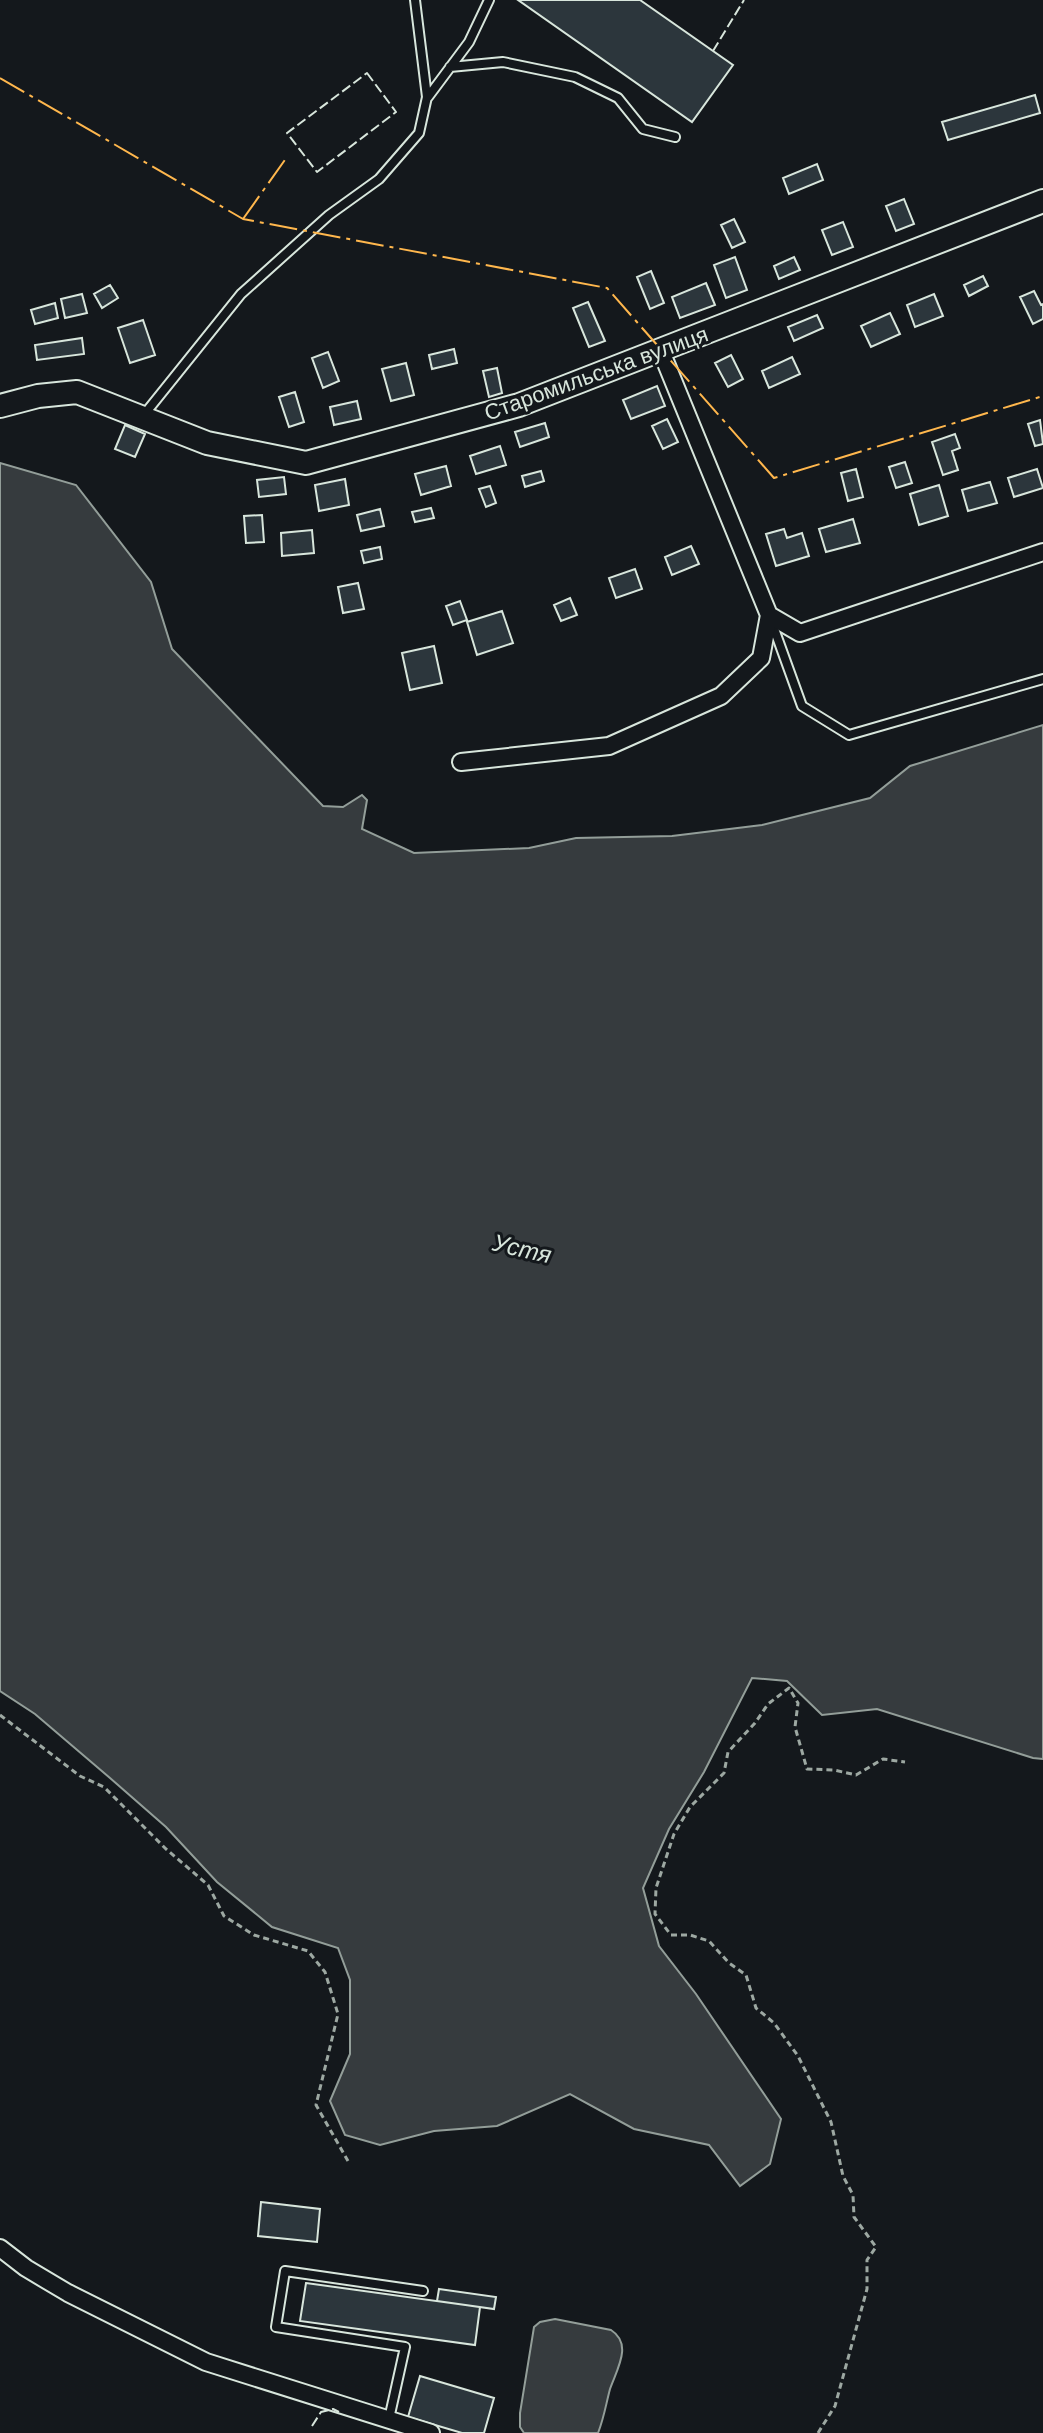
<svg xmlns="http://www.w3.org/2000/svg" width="1043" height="2433" font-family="Helvetica,sans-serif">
	<rect width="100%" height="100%" fill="#14181c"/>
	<!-- water -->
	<path fill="#363b3e" stroke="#939e99" stroke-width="2" d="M 0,463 L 76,485 L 151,582 L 172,649 L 323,806 L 343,807 L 362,795 L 367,800 L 362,829 L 414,853 L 529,848 L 576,838 L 672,836 L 762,825 L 870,798 L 910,766 L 1043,725 L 1043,1759 L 1033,1758 L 877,1709 L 822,1715 L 787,1681 L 752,1678 L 704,1772 L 669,1829 L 643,1888 L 659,1946 L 696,1994 L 781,2119 L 770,2164 L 740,2186 L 709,2145 L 634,2129 L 570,2094 L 497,2126 L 434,2131 L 380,2145 L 345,2135 L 330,2101 L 350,2054 L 350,1980 L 338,1948 L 272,1927 L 217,1882 L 166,1827 L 110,1778 L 35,1714 L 0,1691 Z
		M 555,2319 L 611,2330 C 633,2344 617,2369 610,2389 C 606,2404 604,2418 598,2433 L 524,2433 L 520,2427 L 520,2413 L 534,2327 L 540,2322 Z"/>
	<!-- building -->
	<path fill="#2c363c" stroke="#d8e6dc" stroke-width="2" d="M 518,0 L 640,0 L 733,65 L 692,122 Z
		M 1035,95 L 1040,113 L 948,140 L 942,122 Z
		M 817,164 L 823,180 L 789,194 L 783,178 Z
		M 904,199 L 914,224 L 896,231 L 886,206 Z
		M 734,219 L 745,242 L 732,248 L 721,225 Z
		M 843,222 L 853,247 L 832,255 L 822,230 Z
		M 735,257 L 747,290 L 726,298 L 714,265 Z
		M 794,257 L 800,270 L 779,279 L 774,266 Z
		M 651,271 L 664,303 L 650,309 L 637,277 Z
		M 983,276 L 988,286 L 969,296 L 964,285 Z
		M 706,283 L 715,305 L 680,318 L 672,297 Z
		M 110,285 L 118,298 L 102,308 L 94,294 Z
		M 1034,291 L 1041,305 L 1043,304 L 1043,319 L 1033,324 L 1020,297 Z
		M 82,294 L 87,313 L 65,318 L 61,299 Z
		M 934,294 L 943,316 L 915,327 L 907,305 Z
		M 588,302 L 605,341 L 589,347 L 573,308 Z
		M 55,303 L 58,318 L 35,324 L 31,310 Z
		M 890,313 L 900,334 L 871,347 L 861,326 Z
		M 817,315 L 823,328 L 794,341 L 788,327 Z
		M 143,320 L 155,355 L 130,363 L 118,328 Z
		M 82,338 L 84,354 L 37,360 L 35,345 Z
		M 454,349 L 457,363 L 432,369 L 429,355 Z
		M 328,352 L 339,381 L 323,388 L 312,358 Z
		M 731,355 L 743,379 L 728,387 L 715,363 Z
		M 792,357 L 800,374 L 769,388 L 762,371 Z
		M 406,363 L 414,395 L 391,401 L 382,369 Z
		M 497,368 L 502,393 L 489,397 L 483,371 Z
		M 657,386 L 665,406 L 631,419 L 623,400 Z
		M 295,392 L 304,422 L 289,427 L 279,397 Z
		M 357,401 L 361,419 L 334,425 L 330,407 Z
		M 667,419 L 678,442 L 663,449 L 652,426 Z
		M 1040,420 L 1043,444 L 1035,446 L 1028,424 Z
		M 545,423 L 549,437 L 520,447 L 515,432 Z
		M 125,425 L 145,434 L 135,457 L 115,449 Z
		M 955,434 L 960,448 L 952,451 L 958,470 L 943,475 L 932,442 Z
		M 500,446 L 506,465 L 476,474 L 470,456 Z
		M 905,462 L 912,483 L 896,488 L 889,467 Z
		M 446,466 L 451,486 L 421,495 L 415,474 Z
		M 856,469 L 863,497 L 848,501 L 841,473 Z
		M 1037,469 L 1043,488 L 1014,497 L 1008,478 Z
		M 541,471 L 544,481 L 525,487 L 522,476 Z
		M 284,477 L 286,494 L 259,497 L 257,480 Z
		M 345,479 L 349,505 L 319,511 L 315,485 Z
		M 990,482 L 997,503 L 968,511 L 962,490 Z
		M 939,485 L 948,516 L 919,525 L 910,494 Z
		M 490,486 L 496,503 L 486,507 L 479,489 Z
		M 431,508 L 434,518 L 415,522 L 412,512 Z
		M 380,509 L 384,526 L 361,531 L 357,515 Z
		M 262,515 L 264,542 L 246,543 L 244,516 Z
		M 853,519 L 860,543 L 826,552 L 819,529 Z
		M 784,529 L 787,538 L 802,533 L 809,556 L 776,566 L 766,534 Z
		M 312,530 L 314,553 L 282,556 L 281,533 Z
		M 691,546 L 699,564 L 672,575 L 665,557 Z
		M 380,547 L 382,559 L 364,563 L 361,551 Z
		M 635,569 L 642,589 L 616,598 L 609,578 Z
		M 358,583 L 364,609 L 343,613 L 338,587 Z
		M 570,598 L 577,615 L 561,621 L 554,605 Z
		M 460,601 L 467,620 L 453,625 L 446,606 Z
		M 502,611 L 513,643 L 477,655 L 467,622 Z
		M 434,646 L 442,683 L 410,690 L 402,653 Z
		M 261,2202 L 320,2209 L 317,2242 L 258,2236 Z
		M 306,2283 L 480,2307 L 475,2345 L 300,2321 Z
		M 439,2289 L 496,2297 L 494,2309 L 437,2301 Z
		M 420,2376 L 494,2398 L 484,2433 L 462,2433 L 408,2417 Z"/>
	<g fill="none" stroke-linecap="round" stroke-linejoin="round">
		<defs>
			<path id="lane" d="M 450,67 L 503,62 L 575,77 L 618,98 L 643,129 L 675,137
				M 428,97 L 469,42 L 489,0
				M 143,416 L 241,294 L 329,215 L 379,179 L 419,133 L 427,97 L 415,0
				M 772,623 L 802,706 L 849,735 L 1043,679
				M 389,2419 L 405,2347 L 276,2327 L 285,2271 L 423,2291"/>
			<path id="street" d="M 661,351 L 769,615 L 800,633 L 1043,552
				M 461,762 L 609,746 L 721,696 L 761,658 L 769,615
				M 0,2248 L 26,2268 L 68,2293 L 206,2362 L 431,2433"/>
			<path id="secondary" d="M 0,406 L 38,396 L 77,392 L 207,443 L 306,463 L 519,405 L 1043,201"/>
		</defs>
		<!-- lane casing -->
		<use href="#lane" stroke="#d8e6dc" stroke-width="12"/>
		<!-- street casing -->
		<use href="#street" stroke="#d8e6dc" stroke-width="20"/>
		<!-- secondary casing -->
		<use href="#secondary" stroke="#d8e6dc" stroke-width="26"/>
		<!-- path -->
		<path stroke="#9da8a2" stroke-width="3" stroke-dasharray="6 4" stroke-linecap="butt" d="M 0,1715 L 80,1776 L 104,1787 L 166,1849 L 208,1885 L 224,1916 L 254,1935 L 308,1951 L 325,1972 L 338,2014 L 316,2105 L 348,2161
			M 818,2433 L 835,2406 L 867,2289 L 867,2260 L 876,2247 L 854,2217 L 853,2195 L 843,2176 L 831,2122 L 798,2056 L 774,2023 L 756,2008 L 746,1975 L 729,1963 L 709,1941 L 690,1935 L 671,1935 L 655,1914 L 656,1888 L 674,1834 L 690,1807 L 724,1773 L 728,1752 L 755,1723 L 768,1704 L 789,1688 L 798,1703 L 795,1727 L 807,1769 L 834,1770 L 856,1775 L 883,1759 L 905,1762"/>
		<!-- lane -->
		<use href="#lane" stroke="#14181c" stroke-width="8"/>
		<!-- street -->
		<use href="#street" stroke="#14181c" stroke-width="16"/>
		<!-- secondary -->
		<use href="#secondary" stroke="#14181c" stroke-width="22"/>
		<!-- fence -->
		<path stroke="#d8e6dc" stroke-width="2" stroke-dasharray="10 4" stroke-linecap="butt" d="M 713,51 L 744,0
			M 367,73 L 396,112 L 317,172 L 287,133 Z
			M 312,2426 L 321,2412 L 333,2409 L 339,2412"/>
		<!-- power -->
		<path stroke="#ffb74d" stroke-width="2" stroke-dasharray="28 6 4 6" stroke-linecap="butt" d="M 0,78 L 243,219 L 607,288 L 774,478 L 1043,396
			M 243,219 L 287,157"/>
	</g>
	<g text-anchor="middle" stroke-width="6" stroke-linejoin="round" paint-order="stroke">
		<!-- street labels -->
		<g font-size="22" fill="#d8e6dc" stroke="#14181c">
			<text transform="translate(596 373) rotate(-20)" y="8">Старомильська вулиця</text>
		</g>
		<!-- water labels -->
		<g font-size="24" font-style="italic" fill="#d8e6dc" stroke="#14181c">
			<text transform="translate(522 1249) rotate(13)" y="8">Устя</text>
		</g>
	</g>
</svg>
